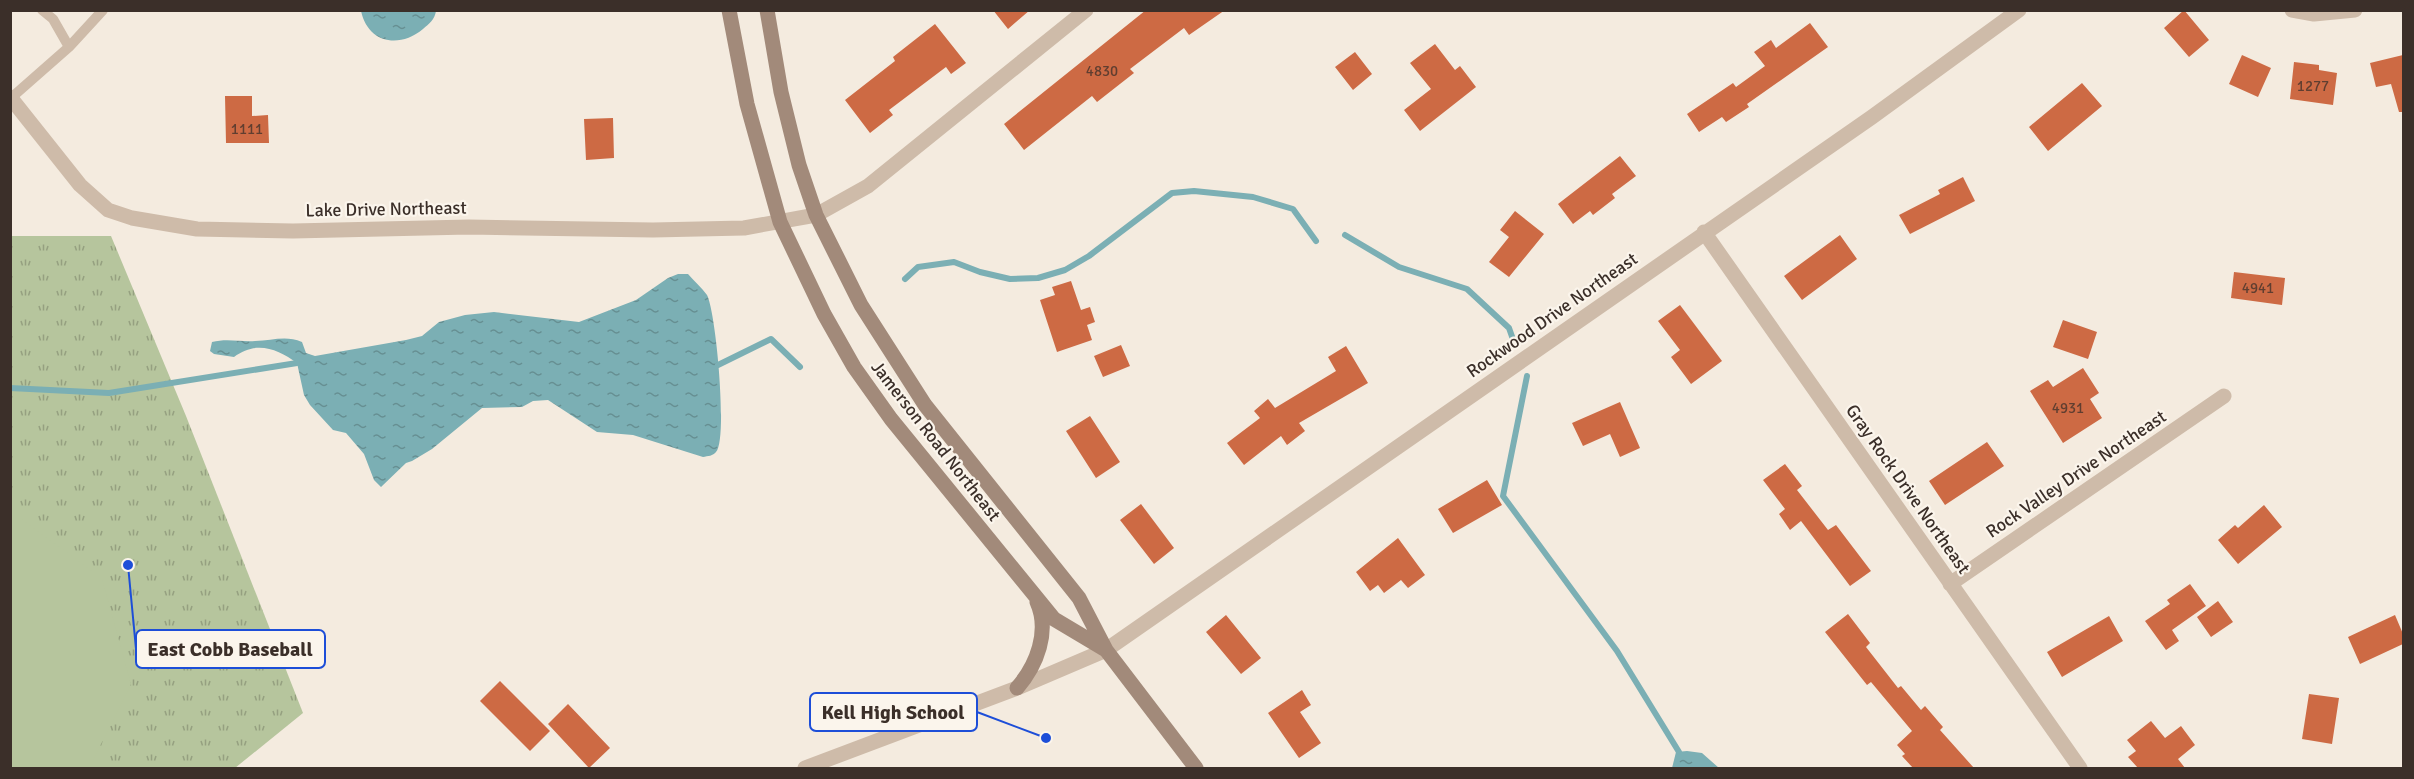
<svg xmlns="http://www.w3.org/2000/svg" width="2414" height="779" font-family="Signika,sans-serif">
	<defs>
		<pattern id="park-tufts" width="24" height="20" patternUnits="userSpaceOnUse" patternTransform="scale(1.5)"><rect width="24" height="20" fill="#b6c59d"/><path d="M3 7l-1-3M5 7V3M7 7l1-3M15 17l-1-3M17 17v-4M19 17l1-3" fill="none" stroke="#95a080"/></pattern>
		<pattern id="water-ripples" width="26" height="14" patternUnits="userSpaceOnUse" patternTransform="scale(1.5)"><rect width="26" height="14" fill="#7bafb4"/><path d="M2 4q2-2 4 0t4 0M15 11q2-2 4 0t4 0" fill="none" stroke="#668f92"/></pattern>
	</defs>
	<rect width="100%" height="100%" fill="#f4ebdf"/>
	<!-- park -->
	<path fill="url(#park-tufts)" d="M 10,236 L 111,236 L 186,416 L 303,713 L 235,768 L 11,768 Z"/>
	<!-- pitch -->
	<path fill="#b6c59d" d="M 11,511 L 102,579 L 131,684 L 89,768 L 11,768 Z"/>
	<!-- water -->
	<path fill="url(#water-ripples)" d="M 361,11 L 361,10 L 436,11 C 435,19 429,24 423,29 C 399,49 368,43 361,11 Z
		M 678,274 L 688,274 C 694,281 702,288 707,295 C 716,312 728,439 716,452 C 713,456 708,456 703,457 L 633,435 L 597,432 L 548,400 L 533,401 L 522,407 L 482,408 L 432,449 L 412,461 L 406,463 L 381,487 L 374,480 L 364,454 L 346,433 L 333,430 L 310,405 L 304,395 L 297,363 C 278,349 256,340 234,357 L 214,354 L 210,351 L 212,342 C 227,338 240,342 255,341 C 272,341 285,335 302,342 L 306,353 L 315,356 L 406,340 L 422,336 L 439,322 L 465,315 L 494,312 L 579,322 L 636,300 L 668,278 Z
		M 1687,751 L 1702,753 L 1719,768 L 1672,768 L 1676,752 Z"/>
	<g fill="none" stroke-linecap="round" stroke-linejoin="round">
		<!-- stream -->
		<path stroke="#7bafb4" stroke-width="6" d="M 1345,235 L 1399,267 L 1467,289 L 1509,328 L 1515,345
			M 905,279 L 918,267 L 954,262 L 980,272 L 1010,279 L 1038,278 L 1065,270 L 1089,256 L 1172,193 L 1194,191 L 1253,197 L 1293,209 L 1316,241
			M 718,365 L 771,339 L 800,367
			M 1527,376 L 1503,496 L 1617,651 L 1679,752
			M 10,388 L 109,393 L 297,363"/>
	</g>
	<!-- building -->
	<path fill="#cd6a44" d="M 993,10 L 1030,10 L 1008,29 Z
		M 1146,10 L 1225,10 L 1189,35 L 1184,28 L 1130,69 L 1134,73 L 1097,102 L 1092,96 L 1024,150 L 1004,124 Z
		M 2184,10 L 2209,40 L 2189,57 L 2164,28 Z
		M 1810,23 L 1828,47 L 1747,104 L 1749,107 L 1726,122 L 1722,117 L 1699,132 L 1687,114 L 1733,83 L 1736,87 L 1765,66 L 1754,52 L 1771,40 L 1776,48 Z
		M 935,24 L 966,63 L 951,74 L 946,67 L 889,110 L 893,115 L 870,133 L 845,100 L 895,61 L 893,57 Z
		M 1435,44 L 1455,70 L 1460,66 L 1476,87 L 1420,131 L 1404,110 L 1431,89 L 1410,63 Z
		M 1355,52 L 1372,74 L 1353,90 L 1335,67 Z
		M 2242,55 L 2271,68 L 2258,97 L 2229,84 Z
		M 2403,55 L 2403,112 L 2399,112 L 2391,84 L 2376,87 L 2370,63 Z
		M 2294,62 L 2319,65 L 2319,70 L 2337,73 L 2333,105 L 2290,99 Z
		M 2082,83 L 2102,106 L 2048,151 L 2029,127 Z
		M 225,96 L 252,96 L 252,116 L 268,115 L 269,143 L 226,143 Z
		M 613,118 L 614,158 L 586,160 L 584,119 Z
		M 1620,156 L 1636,176 L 1612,194 L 1615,198 L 1593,215 L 1590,211 L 1573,224 L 1558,204 Z
		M 1963,177 L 1975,201 L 1910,234 L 1899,215 L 1940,194 L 1938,190 Z
		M 1515,211 L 1544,234 L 1509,277 L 1489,262 L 1509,237 L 1500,230 Z
		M 1840,235 L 1857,259 L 1802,300 L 1784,276 Z
		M 2234,272 L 2285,278 L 2282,305 L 2231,298 Z
		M 1071,281 L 1081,310 L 1090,307 L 1095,322 L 1087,325 L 1092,340 L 1057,352 L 1040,300 L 1055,295 L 1052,287 Z
		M 1680,305 L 1722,361 L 1691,384 L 1671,357 L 1680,350 L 1658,321 Z
		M 2063,320 L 2097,332 L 2088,359 L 2053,347 Z
		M 1121,345 L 1130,366 L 1103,377 L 1094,356 Z
		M 1346,346 L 1368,383 L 1299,423 L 1305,431 L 1287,445 L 1281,436 L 1244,465 L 1227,443 L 1260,418 L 1254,411 L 1268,399 L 1275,408 L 1336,371 L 1328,357 Z
		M 2083,368 L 2099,393 L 2090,399 L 2102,418 L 2063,443 L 2030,391 L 2048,380 L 2053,387 Z
		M 1620,402 L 1640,448 L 1620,457 L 1610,434 L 1583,446 L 1572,423 Z
		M 1090,416 L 1120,462 L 1096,478 L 1066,431 Z
		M 1987,442 L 2004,466 L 1945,505 L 1929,481 Z
		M 1785,464 L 1802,486 L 1797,490 L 1828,530 L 1836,525 L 1871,571 L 1850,586 L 1801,521 L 1790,530 L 1779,514 L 1785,509 L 1763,480 Z
		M 1487,480 L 1502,505 L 1453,533 L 1438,509 Z
		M 1141,504 L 1174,548 L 1154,564 L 1120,520 Z
		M 2264,505 L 2282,527 L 2238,564 L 2218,540 L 2235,525 L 2238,528 Z
		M 1398,538 L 1425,575 L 1408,588 L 1401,580 L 1384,593 L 1378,585 L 1370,591 L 1356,572 Z
		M 2190,584 L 2206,606 L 2172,630 L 2179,641 L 2166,650 L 2145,621 L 2170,604 L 2167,600 Z
		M 2218,601 L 2233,622 L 2211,637 L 2197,617 Z
		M 1848,614 L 1870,643 L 1866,647 L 1898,688 L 1901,686 L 1921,710 L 1925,706 L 1943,727 L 1940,730 L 1974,768 L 1913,768 L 1902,756 L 1905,754 L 1897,745 L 1912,731 L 1871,682 L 1867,685 L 1825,632 Z
		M 1226,615 L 1261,658 L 1241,674 L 1206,632 Z
		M 2395,615 L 2403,634 L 2403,644 L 2360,664 L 2348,637 Z
		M 2109,616 L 2123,641 L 2062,677 L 2047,652 Z
		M 500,681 L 550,731 L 530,751 L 480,701 Z
		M 1302,690 L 1311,705 L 1300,712 L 1321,743 L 1299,758 L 1268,713 Z
		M 2309,694 L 2339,698 L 2332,744 L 2302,739 Z
		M 568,704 L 610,748 L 589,768 L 548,724 Z
		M 2151,721 L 2165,738 L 2181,726 L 2195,745 L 2178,759 L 2185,768 L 2138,768 L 2128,757 L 2136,751 L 2127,740 Z"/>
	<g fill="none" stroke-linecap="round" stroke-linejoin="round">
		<!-- lane -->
		<path stroke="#cebba9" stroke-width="10" d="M 69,47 L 103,10
			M 11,98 L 69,47 L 53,19 L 42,10"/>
		<!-- street -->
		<path stroke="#cebba9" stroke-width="15" d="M 2292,10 L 2314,14 L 2355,10
			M 10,97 L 80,185 L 108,210 L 132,218 L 197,229 L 293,231 L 469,227 L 653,230 L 744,228 L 816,215 L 868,186 L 1086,10
			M 1704,232 L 2080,768
			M 1950,584 L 2224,396
			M 805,768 L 1017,688 L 1106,650 L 1872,117 L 2019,10"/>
		<!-- secondary -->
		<path stroke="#a28a7a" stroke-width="15" d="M 729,10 L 747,104 L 780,222 L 824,314 L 854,367 L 891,419 L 1054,619 L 1106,650
			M 767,10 L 781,92 L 799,165 L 816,215 L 861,305 L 925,405 L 1079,598 L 1106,650 L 1196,768
			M 1017,688 C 1037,665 1050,631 1037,602"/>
	</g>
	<g text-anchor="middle" stroke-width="4.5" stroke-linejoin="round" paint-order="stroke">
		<!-- number labels -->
		<g font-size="15" fill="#603e30">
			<text x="1102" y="76">4830</text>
			<text x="2313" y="91">1277</text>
			<text x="247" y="134">1111</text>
			<text x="2258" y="293">4941</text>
			<text x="2068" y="413">4931</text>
		</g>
		<!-- street labels -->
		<g font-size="18" fill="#3b2f29" stroke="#fbf5ec">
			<text transform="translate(386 209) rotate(-1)" y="6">Lake Drive Northeast</text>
			<text transform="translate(1552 315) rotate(-35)" y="6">Rockwood Drive Northeast</text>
			<text transform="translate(936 441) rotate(52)" y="6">Jamerson Road Northeast</text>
			<text transform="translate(2076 474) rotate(-34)" y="6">Rock Valley Drive Northeast</text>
			<text transform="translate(1908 489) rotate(55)" y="6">Gray Rock Drive Northeast</text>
		</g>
	</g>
	<!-- callouts -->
	<path fill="none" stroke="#1d4ed8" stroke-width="2" d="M128 565L136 649M1046 738L977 712"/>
	<g fill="#1d4ed8" stroke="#fbf5ec" stroke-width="2">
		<circle cx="128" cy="565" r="6"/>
		<circle cx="1046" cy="738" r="6"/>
	</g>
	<g fill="#fbf5ec" stroke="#1d4ed8" stroke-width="2">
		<rect x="136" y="630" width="189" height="38" rx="6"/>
		<rect x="810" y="693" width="167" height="38" rx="6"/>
	</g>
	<g font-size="20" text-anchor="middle" font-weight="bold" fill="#3b2f29">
		<text x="230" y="656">East Cobb Baseball</text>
		<text x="893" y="719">Kell High School</text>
	</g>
	<!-- border -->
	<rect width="2414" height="779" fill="none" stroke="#3b2f29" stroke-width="24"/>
</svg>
